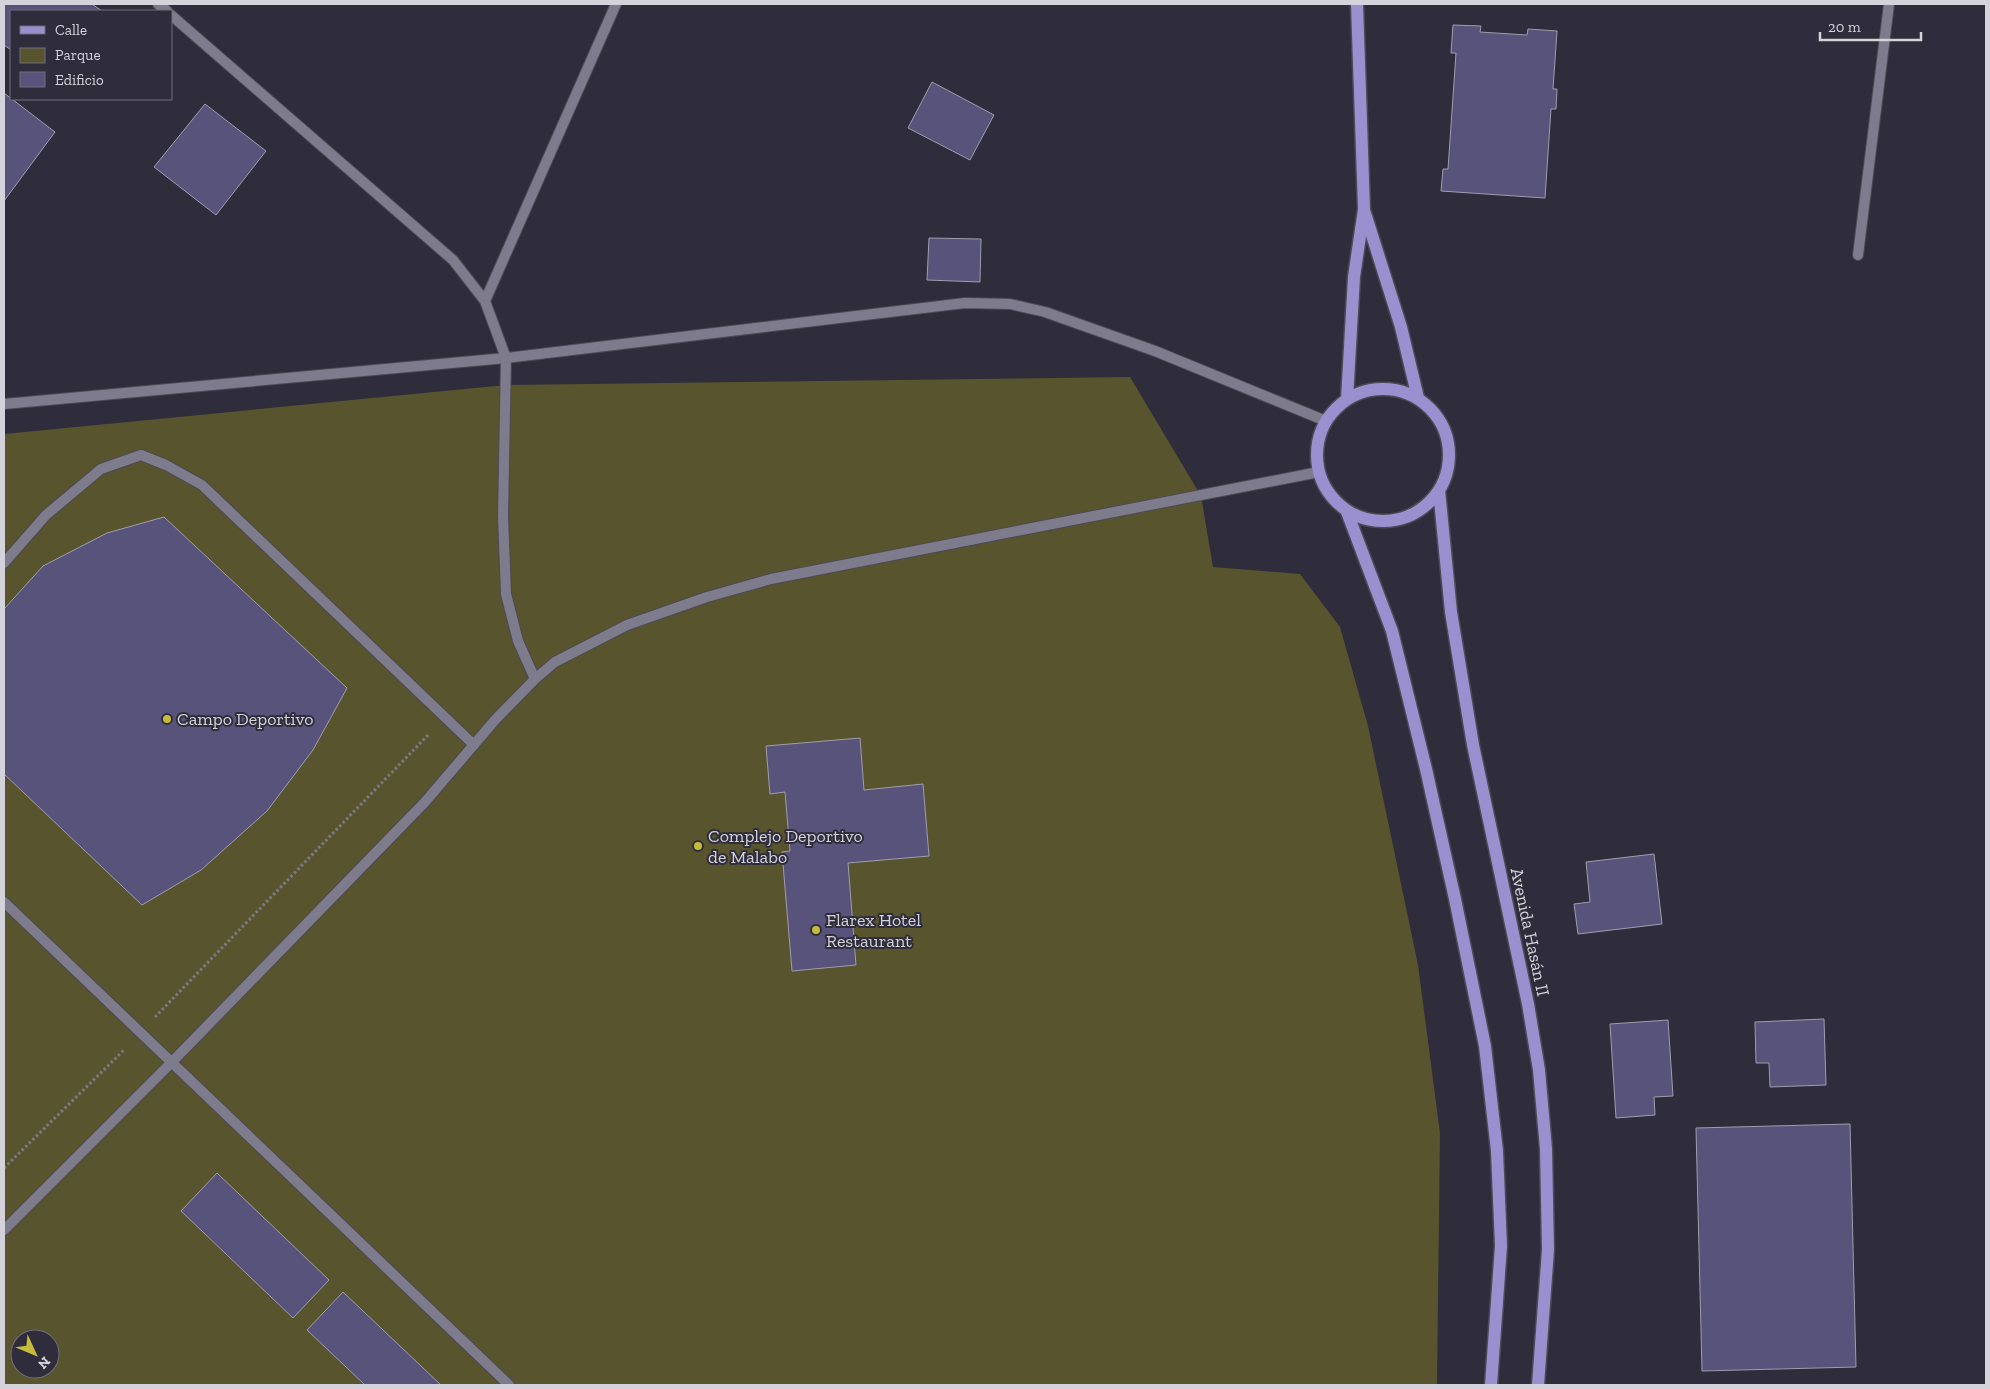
<svg xmlns="http://www.w3.org/2000/svg" width="1990" height="1389" font-family="'Zilla Slab',serif">
	<rect width="100%" height="100%" fill="#2f2d3b"/>
	<!-- green -->
	<path fill="#58542d" fill-rule="evenodd" d="M 1130,377 L 1201,496 L 1213,567 L 1300,574 L 1340,627 L 1368,726 L 1418,965 L 1440,1133 L 1437,1385 L 4,1385 L 4,434 L 506,385 ZM 20,1339 L 50,1339 L 50,1369 L 20,1369 Z"/>
	<!-- building -->
	<path fill="#58537a" stroke="#9f9dae" d="M 4,4 L 92,4 L 102,11 L 11,11 L 11,50 L 4,45 Z
		M 1453,25 L 1481,26 L 1480,32 L 1527,35 L 1528,29 L 1557,31 L 1553,89 L 1557,89 L 1556,109 L 1551,109 L 1545,198 L 1441,191 L 1443,169 L 1448,169 L 1456,53 L 1451,53 Z
		M 932,82 L 994,115 L 970,160 L 908,128 Z
		M 4,93 L 55,132 L 4,201 Z
		M 205,104 L 266,151 L 216,215 L 154,167 Z
		M 929,238 L 981,239 L 980,282 L 927,280 Z
		M 164,517 L 347,688 L 313,750 L 267,811 L 201,870 L 142,905 L 4,774 L 4,609 L 43,566 L 107,533 Z
		M 860,738 L 864,790 L 923,784 L 929,856 L 848,863 L 856,965 L 792,971 L 782,852 L 790,851 L 785,792 L 770,794 L 766,746 Z
		M 1654,854 L 1662,924 L 1578,934 L 1574,904 L 1590,902 L 1586,862 Z
		M 1824,1019 L 1826,1085 L 1770,1087 L 1769,1063 L 1756,1063 L 1755,1022 Z
		M 1668,1020 L 1673,1096 L 1654,1097 L 1655,1115 L 1616,1118 L 1610,1024 Z
		M 1850,1124 L 1856,1367 L 1702,1371 L 1696,1128 Z
		M 217,1173 L 329,1280 L 293,1318 L 181,1211 Z
		M 343,1292 L 441,1385 L 365,1385 L 307,1330 Z"/>
	<g fill="none" stroke-linecap="round" stroke-linejoin="round">
		<defs>
			<path id="service" d="M 506,358 L 503,516 L 506,594 L 518,641 L 535,679
				M 4,563 L 46,515 L 101,469 L 141,455 L 166,465 L 202,485 L 474,745
				M 4,902 L 509,1385
				M 4,1230 L 172,1062 L 425,802 L 495,720 L 535,679 L 555,662 L 627,625 L 707,597 L 771,579 L 1319,472"/>
			<path id="minor" d="M 158,4 L 167,11
				M 171,15 L 453,260 L 485,301 L 506,358
				M 1858,255 L 1889,4
				M 485,301 L 616,4
				M 4,404 L 506,358 L 965,303 L 1010,304 L 1045,312 L 1155,351 L 1326,421"/>
			<path id="primary" d="M 1365,213 L 1401,327 L 1418,398
				M1317 455a66 66 0 1 1 132 0a66 66 0 1 1-132 0Z
				M 1347,399 L 1354,277 L 1364,209 L 1357,4
				M 1439,490 L 1451,612 L 1473,745 L 1528,1004 L 1539,1070 L 1546,1149 L 1548,1250 L 1538,1385
				M 1347,512 L 1392,631 L 1426,769 L 1455,899 L 1485,1046 L 1497,1151 L 1501,1246 L 1491,1385"/>
		</defs>
		<!-- service casing -->
		<use href="#service" stroke="#4c4a55" stroke-width="12"/>
		<!-- minor casing -->
		<use href="#minor" stroke="#4c4a55" stroke-width="12"/>
		<!-- primary casing -->
		<use href="#primary" stroke="#4c4a55" stroke-width="15"/>
		<!-- path -->
		<path stroke="#7c7a86" stroke-width="3" stroke-dasharray="2.5 2.5" stroke-linecap="butt" d="M 155,1017 L 429,734
			M 4,1168 L 125,1049"/>
		<!-- service -->
		<use href="#service" stroke="#7e7c8c" stroke-width="10"/>
		<!-- minor -->
		<use href="#minor" stroke="#7e7c8c" stroke-width="10"/>
		<!-- primary -->
		<use href="#primary" stroke="#9a8fcf" stroke-width="12"/>
	</g>
	<!-- markers -->
	<g fill="#c7bb3b" stroke="#2f2d3b" stroke-width="2">
		<circle cx="167" cy="719" r="5"/>
		<circle cx="698" cy="846" r="5"/>
		<circle cx="816" cy="930" r="5"/>
	</g>
	<g text-anchor="middle" stroke-width="4" stroke-linejoin="round" paint-order="stroke">
		<!-- poi labels -->
		<g font-size="18" fill="#d4d3dc" stroke="#2f2d3b" text-anchor="start">
			<text x="177" y="725">Campo Deportivo</text>
			<text x="708" y="842">Complejo Deportivo<tspan x="708" dy="21">de Malabo</tspan></text>
			<text x="826" y="926">Flarex Hotel<tspan x="826" dy="21">Restaurant</tspan></text>
		</g>
		<!-- street labels -->
		<g font-size="18" fill="#d4d3dc" stroke="#2f2d3b">
			<text transform="translate(1530 932) rotate(78)" y="6">Avenida Hasán II</text>
		</g>
	</g>
	<!-- border -->
	<rect width="1990" height="1389" fill="none" stroke="#d4d3dc" stroke-width="10"/>
	<!-- legend -->
	<rect x="10" y="10" width="162" height="90" fill="#2f2d3b" stroke="#716f7b"/>
	<rect x="20" y="26" width="25" height="8" fill="#9a8fcf" stroke="#716f7b"/>
	<text x="55" y="35" font-size="15" fill="#d4d3dc">Calle</text>
	<rect x="20" y="48" width="25" height="15" fill="#58542d" stroke="#716f7b"/>
	<text x="55" y="60" font-size="15" fill="#d4d3dc">Parque</text>
	<rect x="20" y="72" width="25" height="15" fill="#58537a" stroke="#716f7b"/>
	<text x="55" y="85" font-size="15" fill="#d4d3dc">Edificio</text>
	<!-- north arrow -->
	<g transform="translate(35 1354) rotate(134)"><circle r="24" fill="#2f2d3b" stroke="#716f7b"/>
	<path d="M0-4L9 19L0 12L-9 19Z" fill="#c7bb3b"/>
	<text y="-8" font-size="14" font-weight="bold" text-anchor="middle" fill="#d4d3dc">N</text>
	</g>
	<!-- scale -->
	<path d="M1820 32v8h101v-8" fill="none" stroke="#d4d3dc" stroke-width="2.5"/>
	<text x="1828" y="32" font-size="15" fill="#d4d3dc" stroke="#2f2d3b" stroke-width="4" paint-order="stroke">20 m</text>
</svg>
